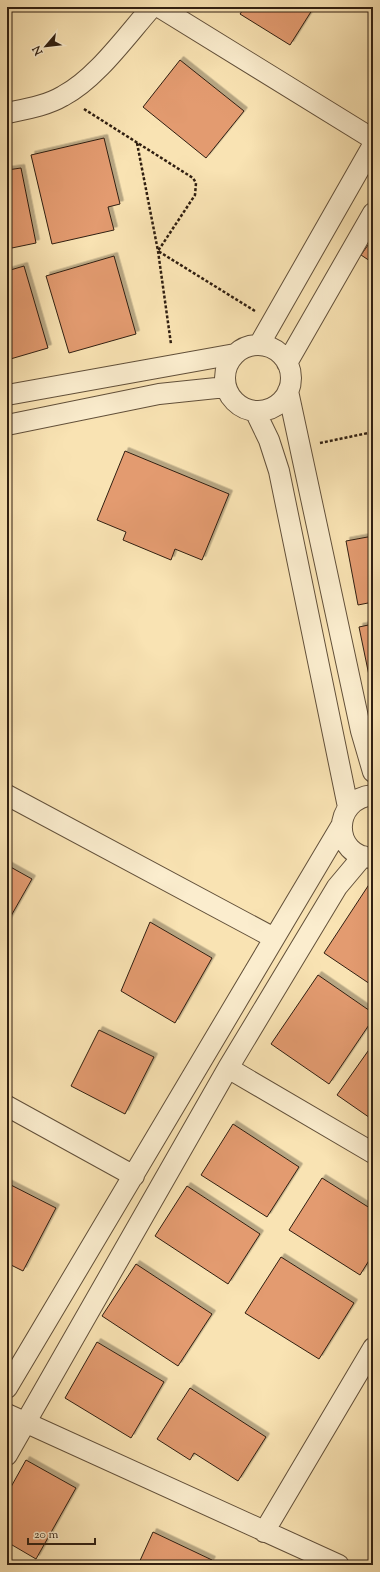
<svg xmlns="http://www.w3.org/2000/svg" width="380" height="1572" font-family="'Sorts Mill Goudy',serif">
	<defs>
		<filter id="shadow"><feDropShadow dx="3.5" dy="-3.5" stdDeviation="0" flood-color="#0004"/></filter>
	</defs>
	<rect width="100%" height="100%" fill="#f9e3b3"/>
	<filter id="stains"><feTurbulence type="fractalNoise" baseFrequency=".005" numOctaves="4"/><feColorMatrix values="0 0 0 0 .2 0 0 0 0 .09 0 0 0 0 .02 0 0 0 .5 -.17"/></filter>
	<radialGradient id="worn" r=".72"><stop offset=".6" stop-color="#630" stop-opacity="0"/><stop offset="1" stop-color="#630" stop-opacity=".3"/></radialGradient>
	<!-- building -->
	<path fill="#e39b6f" stroke="#301f11" filter="url(#shadow)" d="M 245,7 L 314,7 L 290,45 L 240,14 Z
		M 180,60 L 244,111 L 206,158 L 143,107 Z
		M 104,138 L 120,204 L 108,207 L 114,230 L 52,244 L 31,155 Z
		M 21,168 L 36,243 L 7,249 L 7,170 Z
		M 373,238 L 373,263 L 361,255 Z
		M 114,256 L 136,334 L 69,353 L 46,276 Z
		M 24,266 L 48,348 L 7,360 L 7,271 Z
		M 125,451 L 229,494 L 202,560 L 175,549 L 171,560 L 123,540 L 126,532 L 97,520 Z
		M 373,536 L 373,602 L 358,605 L 346,541 Z
		M 373,624 L 373,690 L 372,690 L 359,627 Z
		M 7,865 L 32,879 L 7,923 Z
		M 370,883 L 373,884 L 373,986 L 324,953 Z
		M 150,922 L 212,958 L 175,1023 L 121,991 Z
		M 318,975 L 373,1013 L 373,1019 L 329,1084 L 271,1044 Z
		M 99,1030 L 154,1057 L 125,1114 L 71,1086 Z
		M 373,1044 L 373,1120 L 337,1095 Z
		M 233,1124 L 299,1167 L 267,1217 L 201,1175 Z
		M 322,1178 L 373,1210 L 373,1254 L 360,1275 L 289,1230 Z
		M 7,1183 L 56,1208 L 23,1271 L 7,1263 Z
		M 187,1186 L 260,1234 L 228,1284 L 155,1236 Z
		M 281,1257 L 354,1303 L 319,1359 L 245,1313 Z
		M 136,1264 L 212,1314 L 178,1366 L 102,1316 Z
		M 97,1342 L 164,1382 L 131,1438 L 65,1398 Z
		M 190,1388 L 266,1437 L 238,1481 L 194,1453 L 190,1460 L 157,1439 Z
		M 26,1460 L 76,1488 L 36,1559 L 7,1542 L 7,1494 Z
		M 153,1532 L 212,1560 L 209,1565 L 138,1565 Z"/>
	<g fill="none" stroke-linecap="round" stroke-linejoin="round">
		<defs>
			<path id="minor" d="M 159,7 L 373,139
				M 7,113 C 26,109 46,106 63,96 C 96,79 127,35 152,7
				M 259,345 L 373,145
				M225 378a33 33 0 1 1 66 0a33 33 0 1 1-66 0Z
				M 287,363 L 373,213
				M 288,391 L 361,731 L 373,772
				M 7,395 L 235,354
				M 255,411 L 269,440 L 279,471 L 348,807
				M 7,425 L 159,394 L 226,387
				M 7,795 L 274,938
				M 373,795 C 331,799 332,857 373,858
				M 228,1068 L 373,1153
				M 7,1106 L 134,1176
				M 7,1388 L 341,826
				M 7,1414 L 339,1565
				M 7,1455 L 228,1068 L 337,887 L 363,856
				M 264,1532 L 373,1348"/>
		</defs>
		<!-- minor casing -->
		<use href="#minor" stroke="#62503a" stroke-width="22"/>
		<!-- path -->
		<path stroke="#301f11" stroke-width="2.5" stroke-dasharray="3 2" stroke-linecap="butt" d="M 84,109 L 193,178 L 196,183 L 195,195 L 158,251 L 255,311
			M 137,143 L 158,251 L 171,344
			M 320,443 L 373,432"/>
		<!-- minor -->
		<use href="#minor" stroke="#fbedce" stroke-width="20"/>
	</g>
	<!-- margin -->
	<rect width="380" height="1572" fill="none" stroke="#f9e3b3" stroke-width="24"/>
	<rect x="8" y="8" width="364" height="1556" fill="none" stroke="#301f11" stroke-width="2"/>
	<rect x="12" y="12" width="356" height="1548" fill="none" stroke="#301f11"/>
	<!-- north arrow -->
	<g transform="translate(46 46) rotate(242)" stroke="#fbedce" stroke-width="3" paint-order="stroke">
	<path d="M0-3L7 15L0 10L-7 15Z" fill="#301f11"/>
	<text y="-6" font-size="11" font-weight="bold" text-anchor="middle" fill="#301f11">N</text>
	</g>
	<!-- scale -->
	<path d="M28 1538v6h67v-6" fill="none" stroke="#301f11" stroke-width="2"/>
	<text x="34" y="1538" font-size="12" fill="#301f11" stroke="#fbedce" stroke-width="3" paint-order="stroke">20 m</text>
	<rect width="100%" height="100%" filter="url(#stains)"/>
	<rect width="100%" height="100%" fill="url(#worn)"/>
</svg>
